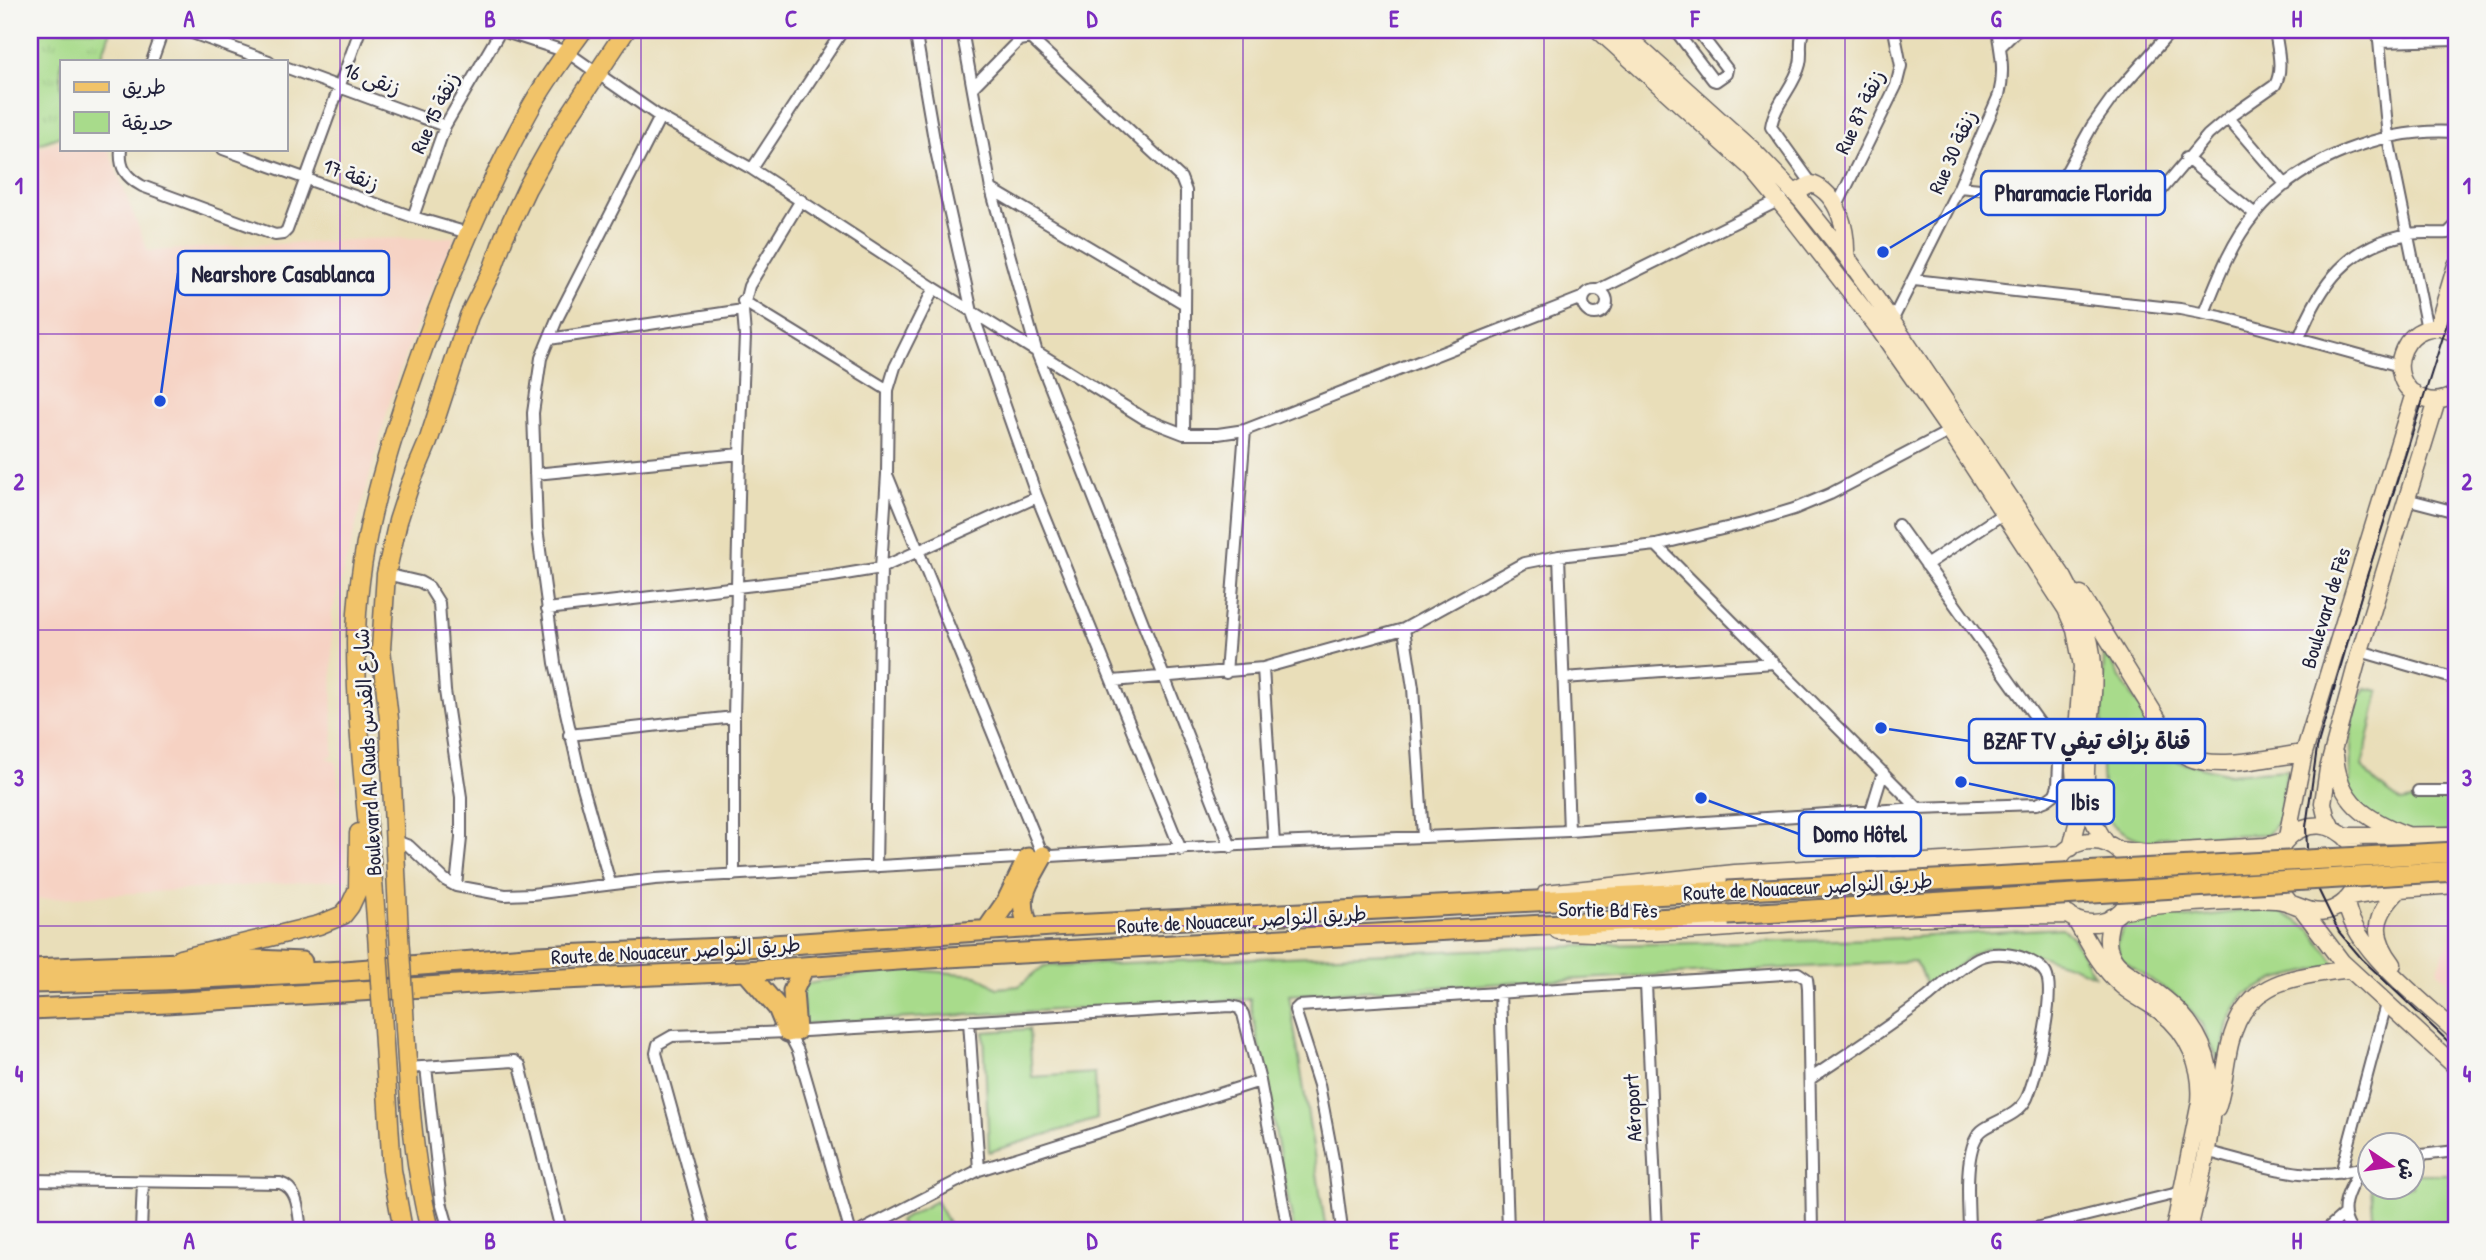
<svg xmlns="http://www.w3.org/2000/svg" width="2486" height="1260" font-family="'Patrick Hand','Playpen Sans Arabic',sans-serif">
	<defs>
		<pattern id="park-tufts" width="24" height="20" patternUnits="userSpaceOnUse" patternTransform="scale(1.75)"><rect width="24" height="20" fill="#a8db8b"/><path d="M3 7l-1-3M5 7V3M7 7l1-3M15 17l-1-3M17 17v-4M19 17l1-3" fill="none" stroke="#90bc79"/></pattern>
	</defs>
	<rect width="100%" height="100%" fill="#f6f6f2"/>
	<filter id="ink" filterUnits="userSpaceOnUse"><feTurbulence type="fractalNoise" baseFrequency=".0143" numOctaves="2"/><feDisplacementMap in="SourceGraphic" scale="14" xChannelSelector="R" yChannelSelector="G"/><feConvolveMatrix kernelMatrix="1 2 1 2 8 2 1 2 1" color-interpolation-filters="sRGB"/></filter>
	<filter id="wash" filterUnits="userSpaceOnUse"><feTurbulence type="fractalNoise" baseFrequency=".00686" numOctaves="4" result="noise"/><feDisplacementMap in="SourceGraphic" scale="28" xChannelSelector="R" yChannelSelector="G"/><feGaussianBlur stdDeviation="1.57" result="paint"/><feColorMatrix in="noise" values="0 0 0 0 0 0 0 0 0 0 0 0 0 0 0 0 0 1.4 0 .05"/><feComposite in="paint" operator="in"/></filter>
	<g filter="url(#wash)">
		<rect width="100%" height="100%" fill="#e9deb9"/>
		<!-- built -->
		<path fill="#f6d2c3" d="M 61,140 L 61,149 L 108,149 L 148,251 L 368,239 L 455,237 L 436,279 L 397,377 L 332,613 L 333,756 L 326,757 L 336,762 L 348,879 L 30,900 L 30,151 Z
			M 2456,925 L 2456,987 L 2437,971 Z"/>
		<!-- green -->
		<path fill="#a8db8b" stroke="#657e63" stroke-width="2" d="M 2104,651 L 2128,690 L 2178,761 L 2229,774 L 2287,770 L 2279,820 L 2268,834 L 2164,837 C 2159,838 2153,841 2148,841 C 2137,840 2117,830 2110,822 C 2096,804 2104,679 2104,651 Z
			M 2366,688 L 2379,691 L 2362,767 L 2376,783 L 2402,802 L 2437,795 L 2456,797 L 2456,832 L 2407,835 L 2364,814 L 2340,785 L 2350,782 L 2352,710 Z
			M 2274,907 L 2311,930 L 2336,965 L 2277,979 L 2245,994 L 2228,1022 L 2220,1064 L 2201,1023 L 2180,999 L 2120,959 L 2117,942 L 2126,922 L 2150,913 L 2188,918 Z
			M 2062,928 L 2073,938 L 2094,975 C 2071,965 2001,940 1979,951 C 1961,961 1944,978 1928,991 L 1919,968 L 1914,961 L 1289,995 L 1326,1230 L 1294,1230 L 1250,999 L 804,1024 L 802,985 L 891,968 L 976,975 L 997,988 L 1019,986 L 1044,966 L 1605,945 L 1881,939 Z
			M 1029,1029 L 1032,1077 L 1095,1073 L 1097,1119 L 989,1152 L 984,1032 Z
			M 2413,1174 L 2456,1174 L 2456,1230 L 2374,1230 L 2371,1187 L 2412,1186 Z
			M 936,1201 L 952,1230 L 904,1230 L 899,1221 Z"/>
		<!-- park -->
		<path fill="url(#park-tufts)" stroke="#657e63" stroke-width="2" d="M 30,30 L 111,30 L 100,61 L 61,61 L 61,136 L 30,147 Z"/>
	</g>
	<g filter="url(#ink)">
		<g fill="none" stroke-linecap="round" stroke-linejoin="round">
			<defs>
				<path id="street" d="M 184,30 L 269,61
					M 499,30 L 567,52 L 660,117 L 752,169 L 934,288 L 1145,419 L 1184,434 L 1218,434 L 1245,430 L 1584,297
					M 915,30 L 936,151 L 972,312 L 1037,497 L 1181,850
					M 962,30 L 991,189 L 1037,353 L 1231,847
					M 1675,30 L 1713,80 L 1716,81 L 1726,74 L 1727,69 L 1697,30
					M 1804,30 C 1798,41 1803,52 1800,64 C 1795,86 1774,104 1771,127 L 1812,184
					M 2378,30 L 2388,138 L 2427,329
					M 2379,42 L 2456,40
					M 2000,47 L 2017,30
					M 152,61 L 163,30
					M 285,67 L 445,126
					M 973,87 L 1019,40 L 1030,38 L 1181,178 L 1186,191 L 1184,434
					M 2228,118 L 2286,185
					M 121,149 C 119,168 126,177 142,186 L 275,235 L 283,234 L 287,230 L 360,30
					M 223,149 L 413,217 L 468,233
					M 2186,158 L 2255,214
					M 752,169 L 843,30
					M 1959,187 L 2149,205 L 2208,135 L 2228,118 L 2275,85 C 2284,69 2277,47 2275,30
					M 991,189 L 1185,304
					M 2053,196 L 2092,126 L 2112,98 L 2172,30
					M 1836,208 L 1896,86 L 1901,66 L 1894,30
					M 413,217 L 445,126 L 501,30
					M 1914,280 L 2180,309 L 2221,317 L 2400,366
					M1583 302a12 12 0 1 1 24 0a12 12 0 1 1-24 0Z
					M 1598,290 L 1782,199
					M 743,301 L 888,390
					M 2204,313 C 2218,278 2231,243 2255,214 C 2301,158 2386,127 2456,132
					M 1892,321 L 1959,187 L 1999,95 C 2005,72 2001,53 1997,30
					M 2299,338 C 2320,284 2349,244 2410,234 C 2423,232 2436,234 2448,233 L 2456,225
					M 549,339 L 743,310
					M 535,474 L 740,454
					M 888,477 L 1043,856
					M 2406,499 L 2456,512
					M 1656,545 L 1918,808
					M 1559,556 L 1569,831
					M 1926,565 L 2004,513
					M 386,574 L 420,582 L 429,587 L 439,603 L 445,691 L 461,797 L 461,838 L 456,886
					M 547,609 L 833,576 L 881,568 L 1037,497
					M 1404,629 L 1413,688 L 1423,836
					M 2360,651 L 2456,679
					M 1263,668 L 1274,843
					M 1226,673 L 1245,430
					M 1564,678 L 1774,663
					M 1113,681 L 1263,668 L 1404,629 L 1524,563 L 1559,556 L 1656,545 L 1751,522 L 1794,509 L 1830,494 L 1950,431
					M 569,735 L 734,717
					M 2418,791 L 2456,791
					M 1871,811 L 1883,772
					M 396,841 L 409,846 L 445,880 L 456,886 L 505,895 L 532,894 L 655,879 L 1274,843 L 1569,831 L 1918,808 L 2037,804 L 2047,800 L 2055,794 L 2058,786 L 2059,762 L 2056,746 L 1898,525
					M 876,867 L 881,568 L 887,474 L 888,390 L 895,367 L 934,288
					M 734,875 L 734,717 L 740,454 L 745,336 L 743,310 L 749,286 L 801,200
					M 610,883 L 581,780 L 555,663 L 537,528 L 533,413 L 541,358 L 557,319 L 660,117
					M 1646,984 L 1657,1230
					M 1500,991 L 1508,1230
					M 969,1021 L 979,1170
					M 788,1032 L 798,1051 L 850,1230
					M 426,1067 L 441,1202 L 449,1230
					M 407,1068 L 514,1061 L 520,1065 L 561,1230
					M 1810,1079 C 1850,1052 1890,1026 1928,997 C 1944,984 1960,967 1978,958 C 1990,952 2008,953 2020,957 C 2029,960 2041,965 2046,974 C 2056,994 2036,1077 2027,1098 C 2018,1116 1999,1119 1984,1129 C 1962,1143 1969,1206 1969,1230
					M 2205,1151 C 2265,1166 2309,1185 2370,1166
					M 2412,1156 L 2456,1151
					M 2341,1173 L 2386,1004
					M 30,1180 L 280,1183 C 299,1189 298,1212 301,1230
					M 141,1230 L 143,1182
					M 705,1230 L 656,1053 L 658,1044 L 672,1036 L 788,1032 L 1231,1006 L 1239,1008 L 1243,1014 L 1260,1081 L 1288,1230
					M 863,1230 L 979,1170 L 1260,1081
					M 1342,1230 L 1333,1159 L 1319,1085 L 1295,1010 L 1299,1006 L 1798,973 L 1807,979 L 1808,988 L 1812,1230
					M 2027,1230 L 2182,1192
					M 2326,1230 L 2343,1215
					M 2351,1230 C 2336,1209 2350,1188 2361,1168"/>
				<path id="secondary" d="M 1598,30 L 1752,169 L 1787,211 L 1876,325 L 1947,427 L 2066,609 L 2075,630 L 2082,666 L 2074,769 L 2078,820 L 2071,848
					M 1620,30 L 1754,151 L 1802,201 L 1846,256 L 1892,321 L 2064,578 C 2079,606 2091,633 2093,665 C 2098,725 2066,791 2107,844
					M 1794,193 L 1812,184 C 1839,194 1847,230 1846,256
					M 2437,328 L 2456,265
					M 2456,334 C 2408,306 2375,381 2424,399 C 2435,403 2446,400 2456,394
					M 2081,595 L 2175,747 C 2179,751 2183,755 2188,757 C 2217,771 2272,757 2304,753
					M 2335,755 C 2338,802 2367,820 2407,835
					M 2332,828 L 2326,816 L 2323,803 L 2328,769 L 2360,651 L 2437,401
					M 2345,836 L 2456,835
					M 2287,837 L 2304,753 L 2414,393
					M2051 882a41 41 0 1 1 82 0a41 41 0 1 1-82 0Z
					M 2118,850 L 2147,853 L 2266,846 L 2284,841
					M 1546,893 L 1735,873 L 2063,854
					M 2349,897 L 2400,889 L 2456,885
					M 2346,900 C 2350,947 2422,1000 2456,1032
					M 2302,909 L 2342,962 L 2456,1067
					M 2121,911 C 2151,904 2181,904 2211,902 C 2233,901 2255,898 2276,900 C 2294,901 2307,915 2327,911 C 2356,904 2370,866 2351,843 C 2313,796 2246,853 2289,902
					M 2112,917 C 2109,929 2105,942 2111,954 C 2116,967 2130,974 2142,982 C 2171,1002 2195,1021 2206,1057 C 2222,1113 2201,1175 2189,1230
					M 2075,919 C 2088,942 2101,968 2121,985 C 2133,996 2148,1002 2161,1012 C 2189,1033 2203,1068 2200,1102 L 2174,1230
					M 1558,931 C 1638,938 1717,928 1797,923 C 1888,917 1978,915 2069,915
					M 2393,964 C 2370,934 2374,915 2400,889
					M 2217,1108 C 2224,1087 2225,1065 2230,1044 C 2245,979 2292,978 2349,969"/>
				<path id="primary" d="M 377,934 C 371,837 356,740 356,643 C 356,554 383,464 412,380 C 444,287 482,195 530,109 C 545,81 565,55 583,30
					M 399,935 L 389,719 L 381,649 L 386,574 L 398,521 L 409,487 L 428,442 L 469,316 L 493,268 L 504,237 L 527,188 L 559,131 L 626,30
					M 180,959 L 319,925 L 343,915 L 350,906 L 358,889 L 359,833
					M 404,1010 C 408,1084 412,1158 430,1230
					M 382,1013 L 392,1170 L 403,1230"/>
				<path id="highway" d="M 1029,928 C 1016,895 1027,885 1043,856
					M 987,930 L 1007,901 L 1028,858
					M 30,969 L 256,960 L 302,962
					M 746,971 L 778,1008 L 788,1032
					M 30,983 L 162,980 L 344,971 L 538,956 L 745,947 L 1052,926 L 1727,891
					M 30,1009 L 166,1003 L 540,980 L 746,971 L 912,959 L 1728,915
					M 796,1031 L 793,991 L 804,967"/>
			</defs>
			<!-- street casing -->
			<use href="#street" stroke="#686467" stroke-width="14"/>
			<!-- secondary casing -->
			<use href="#secondary" stroke="#686467" stroke-width="19"/>
			<!-- primary casing -->
			<use href="#primary" stroke="#686467" stroke-width="21"/>
			<!-- highway casing -->
			<use href="#highway" stroke="#686467" stroke-width="23"/>
			<!-- street -->
			<use href="#street" stroke="#fff" stroke-width="10"/>
			<!-- secondary -->
			<use href="#secondary" stroke="#f9e7c3" stroke-width="16"/>
			<!-- primary -->
			<use href="#primary" stroke="#f1c369" stroke-width="18"/>
			<!-- highway -->
			<use href="#highway" stroke="#f1c369" stroke-width="19"/>
			<!-- tram -->
			<path stroke="#22223b" stroke-width="2" d="M 2456,296 L 2366,579 L 2317,748 L 2306,827 L 2308,868 L 2339,932 L 2362,959 L 2456,1049"/>
			<defs>
				<path id="primary-bridge" d="M 377,934 L 382,1013
					M 399,935 L 404,1010"/>
				<path id="highway-bridge" d="M 1727,891 L 2456,852
					M 1728,915 L 2456,871"/>
			</defs>
			<!-- primary-bridge casing -->
			<use href="#primary-bridge" stroke="#686467" stroke-width="21" stroke-linecap="butt"/>
			<!-- highway-bridge casing -->
			<use href="#highway-bridge" stroke="#686467" stroke-width="23" stroke-linecap="butt"/>
			<!-- primary-bridge -->
			<use href="#primary-bridge" stroke="#f1c369" stroke-width="18"/>
			<!-- highway-bridge -->
			<use href="#highway-bridge" stroke="#f1c369" stroke-width="19"/>
		</g>
	</g>
	<!-- grid -->
	<path fill="none" stroke="#7b2cbf" stroke-width="2" stroke-opacity="0.55" d="M 340,30 L 340,1230M 641,30 L 641,1230M 942,30 L 942,1230M 1243,30 L 1243,1230M 1544,30 L 1544,1230M 1845,30 L 1845,1230M 2146,30 L 2146,1230M 30,334 L 2456,334M 30,630 L 2456,630M 30,926 L 2456,926"/>
	<g text-anchor="middle" stroke-width="5" stroke-linejoin="round" paint-order="stroke">
		<!-- street labels -->
		<g font-size="21" fill="#22223b" stroke="#f6f6f2">
			<text transform="translate(372 79) rotate(20)" y="7">زنقى 16</text>
			<text transform="translate(1860 112) rotate(-65)" y="7">Rue 87 زنقة</text>
			<text transform="translate(435 113) rotate(-65)" y="7">Rue 15 زنقة</text>
			<text transform="translate(1953 152) rotate(-66)" y="7">Rue 30 زنقة</text>
			<text transform="translate(351 175) rotate(20)" y="7">زنقة 17</text>
			<text transform="translate(2326 608) rotate(-73)" y="7">Boulevard de Fès</text>
			<text transform="translate(368 752) rotate(-93)" y="7">Boulevard Al Quds شارع القدس</text>
			<text transform="translate(1808 887) rotate(-3)" y="7">Route de Nouaceur طريق النواصر</text>
			<text transform="translate(1608 910) rotate(1)" y="7">Sortie Bd Fès</text>
			<text transform="translate(1242 920) rotate(-3)" y="7">Route de Nouaceur طريق النواصر</text>
			<text transform="translate(676 951) rotate(-3)" y="7">Route de Nouaceur طريق النواصر</text>
			<text transform="translate(1633 1108) rotate(-93)" y="7">Aéroport</text>
		</g>
	</g>
	<!-- callouts -->
	<path fill="none" stroke="#1d4ed8" stroke-width="2.5" d="M1883 252L1981 193M160 401L178 273M1881 728L1969 741M1961 782L2057 802M1701 798L1799 834"/>
	<g fill="#1d4ed8" stroke="#f6f6f2" stroke-width="2.5">
		<circle cx="1883" cy="252" r="7"/>
		<circle cx="160" cy="401" r="7"/>
		<circle cx="1881" cy="728" r="7"/>
		<circle cx="1961" cy="782" r="7"/>
		<circle cx="1701" cy="798" r="7"/>
	</g>
	<g fill="#f6f6f2" stroke="#1d4ed8" stroke-width="2.5">
		<rect x="1981" y="171" width="184" height="44" rx="7"/>
		<rect x="178" y="251" width="211" height="44" rx="7"/>
		<rect x="1969" y="719" width="236" height="44" rx="7"/>
		<rect x="2057" y="780" width="57" height="44" rx="7"/>
		<rect x="1799" y="812" width="122" height="44" rx="7"/>
	</g>
	<g font-size="23" text-anchor="middle" font-weight="bold" fill="#22223b">
		<text x="2073" y="201">Pharamacie Florida</text>
		<text x="283" y="282">Nearshore Casablanca</text>
		<text x="2087" y="749">BZAF TV قناة بزاف تيفي</text>
		<text x="2085" y="810">Ibis</text>
		<text x="1860" y="842">Domo Hôtel</text>
	</g>
	<!-- margin -->
	<rect width="2486" height="1260" fill="none" stroke="#f6f6f2" stroke-width="77"/>
	<!-- legend -->
	<rect x="60" y="60" width="228" height="91" fill="#f6f6f2" stroke="#a1a1a9" stroke-width="2"/>
	<rect x="74" y="82" width="35" height="10" fill="#f1c369" stroke="#a1a1a9" stroke-width="2"/>
	<text x="122" y="94" font-size="21" fill="#22223b">طريق</text>
	<rect x="74" y="112" width="35" height="21" fill="#a8db8b" stroke="#a1a1a9" stroke-width="2"/>
	<text x="122" y="130" font-size="21" fill="#22223b">حديقة</text>
	<!-- north arrow -->
	<g transform="translate(2391 1166) rotate(103)"><circle r="33" fill="#f6f6f2" stroke="#a1a1a9" stroke-width="2"/>
	<path d="M0-5L12 26L0 18L-12 26Z" fill="#b5179e"/>
	<text y="-10" font-size="19" font-weight="bold" text-anchor="middle" fill="#22223b">ش</text>
	</g>
	<rect x="38" y="38" width="2410" height="1184" fill="none" stroke="#7b2cbf" stroke-width="2.5"/>
	<g font-size="23" text-anchor="middle" font-weight="bold" fill="#7b2cbf">
		<text x="189" y="27">A</text>
		<text x="490" y="27">B</text>
		<text x="791" y="27">C</text>
		<text x="1092" y="27">D</text>
		<text x="1394" y="27">E</text>
		<text x="1695" y="27">F</text>
		<text x="1996" y="27">G</text>
		<text x="2297" y="27">H</text>
		<text x="19" y="194">1</text>
		<text x="2467" y="194">1</text>
		<text x="19" y="490">2</text>
		<text x="2467" y="490">2</text>
		<text x="19" y="786">3</text>
		<text x="2467" y="786">3</text>
		<text x="19" y="1082">4</text>
		<text x="2467" y="1082">4</text>
		<text x="189" y="1249">A</text>
		<text x="490" y="1249">B</text>
		<text x="791" y="1249">C</text>
		<text x="1092" y="1249">D</text>
		<text x="1394" y="1249">E</text>
		<text x="1695" y="1249">F</text>
		<text x="1996" y="1249">G</text>
		<text x="2297" y="1249">H</text>
	</g>
</svg>
